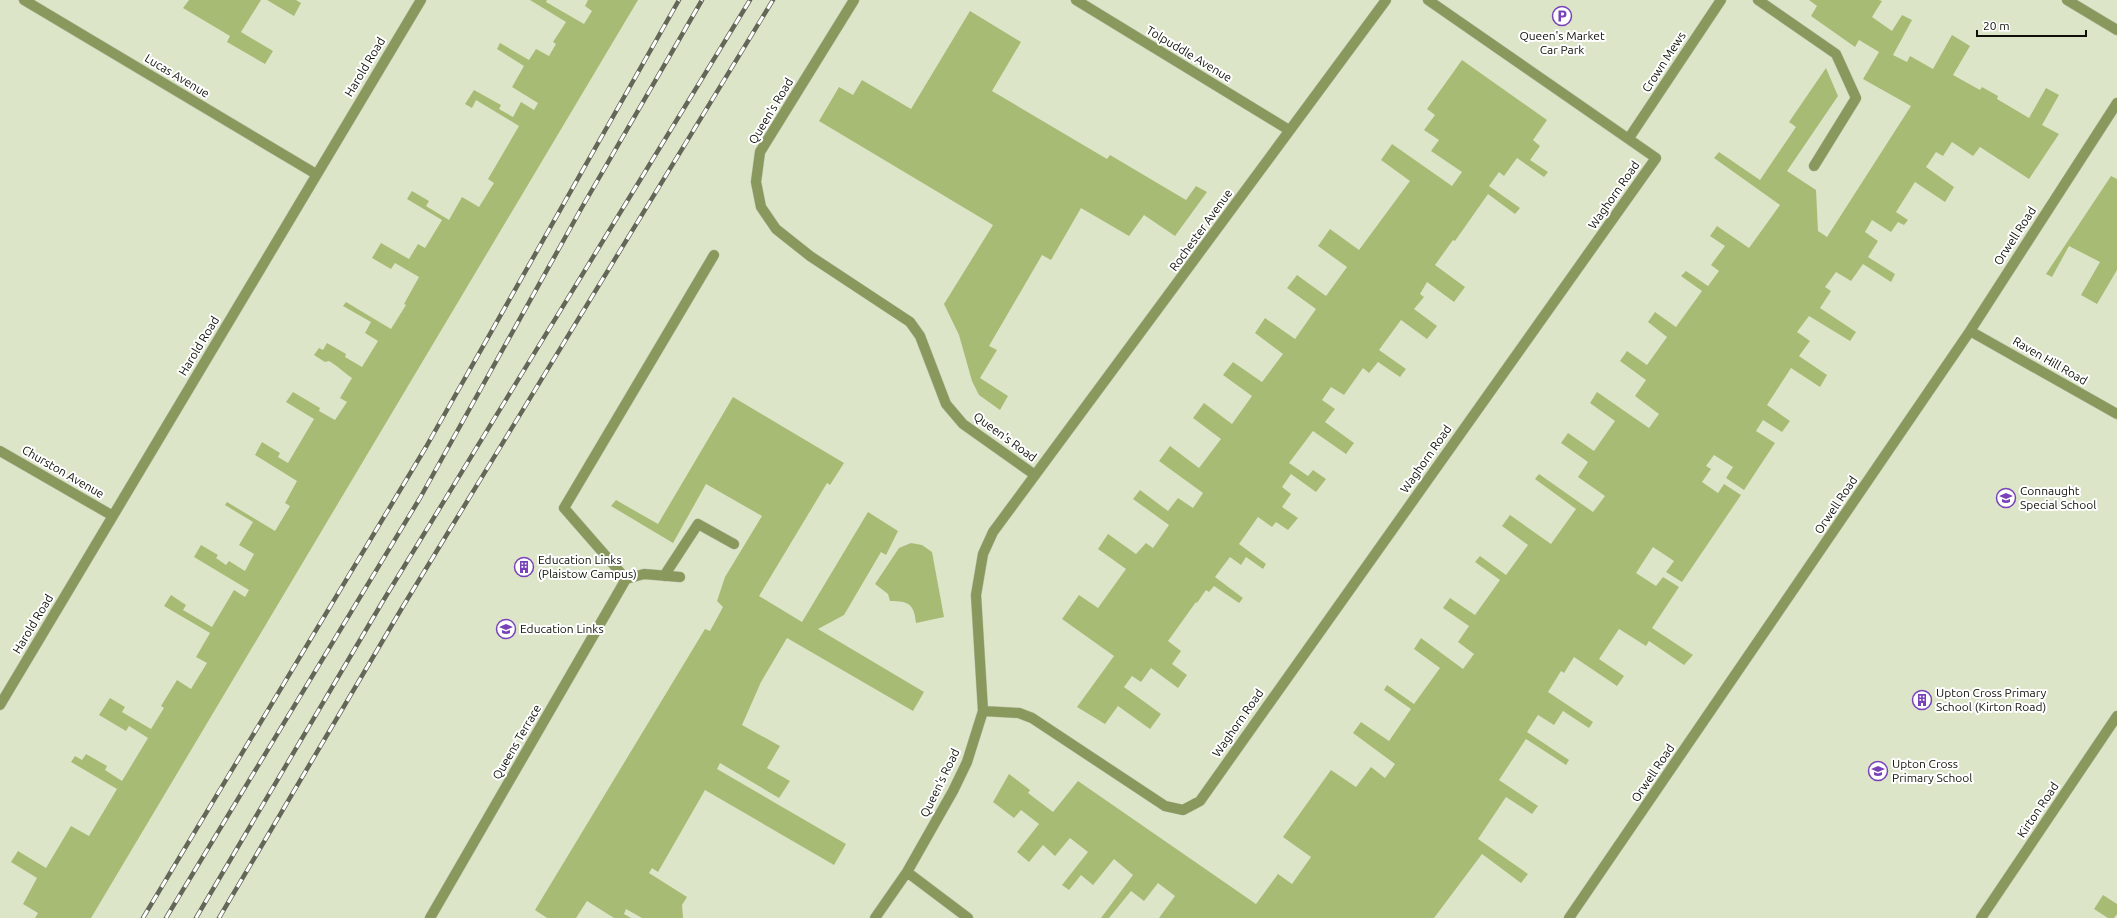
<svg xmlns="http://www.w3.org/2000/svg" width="2117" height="918" font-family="Ubuntu,sans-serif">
	<rect width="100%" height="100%" fill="#dde5c9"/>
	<!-- green -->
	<path fill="#a8bb75" d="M 189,0 L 261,0 L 241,32 L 273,51 L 265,64 L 227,42 L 230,36 L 183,8 Z
		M 267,0 L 296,0 L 301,3 L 294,16 Z
		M 530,0 L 547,0 L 546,2 L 584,24 L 592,11 L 585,6 L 588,0 L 638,0 L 91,918 L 35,918 L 38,913 L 23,904 L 37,878 L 11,862 L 18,851 L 46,868 L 71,826 L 89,836 L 117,789 L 71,762 L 75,756 L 82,760 L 86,754 L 107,766 L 105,770 L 122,781 L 148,738 L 129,726 L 126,731 L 99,715 L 110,698 L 125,707 L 122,712 L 151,729 L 164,708 L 161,706 L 177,680 L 191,689 L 207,663 L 196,657 L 210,633 L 164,606 L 171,595 L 186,605 L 183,610 L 212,627 L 234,590 L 245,597 L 249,590 L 194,557 L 201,545 L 218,555 L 216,558 L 226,565 L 229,561 L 245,571 L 254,554 L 239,545 L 253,522 L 225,505 L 227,502 L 275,531 L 290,506 L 285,503 L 297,481 L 255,455 L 262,442 L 280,453 L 278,457 L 288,463 L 314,419 L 286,402 L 293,392 L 320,408 L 319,411 L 335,420 L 347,402 L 340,398 L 352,378 C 343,372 338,366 329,361 L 325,362 L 314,355 L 319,348 L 323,350 L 327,343 L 346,354 L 345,357 L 362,367 L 378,341 L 365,333 L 371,322 L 343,306 L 346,302 L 391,329 L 406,305 L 404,304 L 419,277 L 395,263 L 391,269 L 372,258 L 381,243 L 409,259 L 418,244 L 425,248 L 442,220 L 407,199 L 412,191 L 429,201 L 426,206 L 449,220 L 462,197 L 479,207 L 494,183 L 488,179 L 519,126 L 476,100 L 472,108 L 465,104 L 474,90 L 501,105 L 499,109 L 513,117 L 521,102 L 534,110 L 538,103 L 512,87 L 524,66 L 497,49 L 500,43 L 529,60 L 536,49 L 549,56 L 556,44 L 553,42 L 566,22 Z
		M 1809,0 L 1879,0 L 1882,1 L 1872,17 L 1892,31 L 1902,15 L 1912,20 L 1893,55 L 1907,62 L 1910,56 L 1933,69 L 1952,35 L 1970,46 L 1953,75 L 1980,90 L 1982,87 L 1998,96 L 1997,99 L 2029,118 L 2046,88 L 2059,95 L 2042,125 L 2059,134 L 2029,179 L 1980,147 L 1973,156 L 1952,142 L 1943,156 L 1936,152 L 1926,167 L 1954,187 L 1945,202 L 1915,182 L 1896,212 L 1908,220 L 1904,225 L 1898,222 L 1891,232 L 1872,220 L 1865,232 L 1878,241 L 1868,257 L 1895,274 L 1891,282 L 1863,264 L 1851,281 L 1836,272 L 1825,287 L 1831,291 L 1820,308 L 1856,332 L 1850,341 L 1809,316 L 1797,332 L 1810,341 L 1799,356 L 1827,375 L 1820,387 L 1791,368 L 1767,405 L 1790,421 L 1782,432 L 1763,420 L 1756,431 L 1775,443 L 1744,490 L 1726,478 L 1733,467 L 1714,455 L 1706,466 L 1711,469 L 1702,482 L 1718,493 L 1724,484 L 1741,495 L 1682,582 L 1666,572 L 1674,561 L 1653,547 L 1636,573 L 1656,586 L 1663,577 L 1679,587 L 1652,628 L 1693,655 L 1684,665 L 1649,641 L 1646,646 L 1619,629 L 1599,659 L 1624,676 L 1617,686 L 1574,657 L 1564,673 L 1561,671 L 1548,692 L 1593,722 L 1589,728 L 1563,711 L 1554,725 L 1538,715 L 1527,732 L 1569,760 L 1566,765 L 1526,739 L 1499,780 L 1538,806 L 1532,814 L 1506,797 L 1478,839 L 1528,874 L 1521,883 L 1482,854 L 1434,918 L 1159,918 L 1175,896 L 1158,883 L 1144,901 L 1131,891 L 1109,918 L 1101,918 L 1133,875 L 1114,859 L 1093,885 L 1081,875 L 1069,890 L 1062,885 L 1088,852 L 1070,838 L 1055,856 L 1043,845 L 1029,862 L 1017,852 L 1039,824 L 1021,810 L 1014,818 L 993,802 L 1009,774 L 1030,790 L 1028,793 L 1053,812 L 1078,781 L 1256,904 L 1278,874 L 1292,884 L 1311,857 L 1283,837 L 1331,770 L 1356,787 L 1371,767 L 1385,778 L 1395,764 L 1353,733 L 1361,722 L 1389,741 L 1411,709 L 1384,690 L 1387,685 L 1414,704 L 1440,668 L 1414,649 L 1421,638 L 1463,669 L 1474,654 L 1458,642 L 1469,626 L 1443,608 L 1450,598 L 1475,615 L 1500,580 L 1475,562 L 1480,556 L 1506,575 L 1528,545 L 1502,526 L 1510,515 L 1551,544 L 1576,509 L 1535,479 L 1539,474 L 1593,512 L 1605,496 L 1578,477 L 1588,462 L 1561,443 L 1568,433 L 1594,451 L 1615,421 L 1590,403 L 1597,392 L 1649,428 L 1659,414 L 1635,396 L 1646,380 L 1620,361 L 1627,351 L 1647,365 L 1667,337 L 1648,322 L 1655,312 L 1676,327 L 1702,291 L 1681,276 L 1686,271 L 1708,286 L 1719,271 L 1711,265 L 1725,246 L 1710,236 L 1717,226 L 1749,248 L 1780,205 L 1714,158 L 1719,152 L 1760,180 L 1796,127 L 1789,122 L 1826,68 L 1838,96 L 1787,171 L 1816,190 L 1818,231 L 1827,237 L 1911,106 L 1863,79 L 1879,52 L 1859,40 L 1855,47 L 1811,16 L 1817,6 Z
		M 970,11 L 1021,42 L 992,91 L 1107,159 L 1110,155 L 1186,200 L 1196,186 L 1207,192 L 1175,236 L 1144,215 L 1129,236 L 1081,208 L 1051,260 L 1042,255 L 989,346 L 997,350 L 980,378 L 1008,396 L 1000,410 L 979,395 L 972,381 L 959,335 L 944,304 L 993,225 L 819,121 L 839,87 L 853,95 L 862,80 L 911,109 Z
		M 1462,60 L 1547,120 L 1533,140 L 1540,146 L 1530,160 L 1548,172 L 1544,177 L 1517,158 L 1504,176 L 1499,172 L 1489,186 L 1520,208 L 1515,214 L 1488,194 L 1455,241 L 1453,240 L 1435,265 L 1465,287 L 1454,302 L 1427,282 L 1420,294 L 1424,297 L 1414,309 L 1437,326 L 1427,339 L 1401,320 L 1379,350 L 1406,369 L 1400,377 L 1378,362 L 1369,373 L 1363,368 L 1344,395 L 1331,387 L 1322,400 L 1335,409 L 1325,422 L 1354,443 L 1346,454 L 1313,431 L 1289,463 L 1308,476 L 1313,470 L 1326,479 L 1316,492 L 1291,474 L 1282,487 L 1291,494 L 1282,507 L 1298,518 L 1288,530 L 1276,522 L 1272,527 L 1258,517 L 1239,544 L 1266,564 L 1263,569 L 1246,557 L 1241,565 L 1230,557 L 1215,577 L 1243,598 L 1239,603 L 1214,586 L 1209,592 L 1206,590 L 1197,603 L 1196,602 L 1168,641 L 1181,651 L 1172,664 L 1187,675 L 1178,688 L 1151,668 L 1141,682 L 1132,676 L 1124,687 L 1161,714 L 1150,729 L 1118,706 L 1105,724 L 1077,707 L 1114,656 L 1062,619 L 1079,595 L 1098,608 L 1126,569 L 1098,549 L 1108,534 L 1136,554 L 1146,543 L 1153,548 L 1169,525 L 1133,499 L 1140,490 L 1168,511 L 1178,498 L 1193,508 L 1203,493 L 1159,461 L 1170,446 L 1199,468 L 1221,439 L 1193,418 L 1204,403 L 1232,424 L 1252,396 L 1223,375 L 1233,362 L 1262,382 L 1283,354 L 1255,333 L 1265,318 L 1295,339 L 1316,309 L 1287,288 L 1297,275 L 1326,296 L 1347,267 L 1318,246 L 1330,229 L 1359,250 L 1410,181 L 1381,160 L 1392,144 L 1452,186 L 1462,172 L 1431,151 L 1439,140 L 1424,130 L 1435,115 L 1427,109 Z
		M 2111,176 L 2117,179 L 2117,270 L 2097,304 L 2081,295 L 2100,262 L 2069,246 L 2052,277 L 2046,274 Z
		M 733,397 L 844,463 L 830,485 L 827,483 L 759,596 L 802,622 L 868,512 L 898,531 L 886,555 L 881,552 L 844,615 L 818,629 L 924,692 L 913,711 L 787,638 L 761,682 L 742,725 L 780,746 L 767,768 L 790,781 L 779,798 L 720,763 L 717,769 L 846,844 L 834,865 L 705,790 L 658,872 L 652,868 L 649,873 L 687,897 L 682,905 L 683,918 L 642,918 L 626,909 L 624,914 L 631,918 L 614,918 L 587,901 L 576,918 L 547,918 L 535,910 L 705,629 L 710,631 L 723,607 L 717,601 L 725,577 L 762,516 L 706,484 L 673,543 L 611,506 L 616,500 L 658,524 Z
		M 911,543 L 922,545 L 932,552 L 944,617 L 916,623 C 914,604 909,601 890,601 L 888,594 L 875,584 L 899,548 Z
		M 2103,895 L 2117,904 L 2117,914 L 2114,918 L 2108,918 L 2094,909 Z"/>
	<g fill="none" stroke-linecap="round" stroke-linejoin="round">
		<defs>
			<path id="minor" d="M 24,0 L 316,174
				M 854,0 L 760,152 L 756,182 L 761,207 L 776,229 L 810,256 L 910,322 L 920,336 L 946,404 L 963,424 L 1035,475
				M 1076,0 L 1289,130
				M 1758,0 L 1836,54 L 1856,98 L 1814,166
				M 2067,0 L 2117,30
				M 1629,138 L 1721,0
				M 1970,331 L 2117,414
				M 0,451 L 113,516
				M 664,576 L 698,524 L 734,544
				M 680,577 L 644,574 L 626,579 L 564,508 L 714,255
				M 0,705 L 421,0
				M 983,711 L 1019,713 L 1032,718 L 1165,806 L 1183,810 L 1200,801 L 1656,158 L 1428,0
				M 907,872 L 968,918
				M 430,918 L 626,579
				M 875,918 L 907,872 L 953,791 L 967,762 L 983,711 L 976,595 L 983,554 L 993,532 L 1386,0
				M 1569,918 L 1970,331 L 2117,103
				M 1981,918 L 2117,716"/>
		</defs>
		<!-- minor casing -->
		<use href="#minor" stroke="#bcc3aa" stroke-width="11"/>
		<!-- minor -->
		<use href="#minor" stroke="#89995d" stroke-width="10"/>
		<defs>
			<path id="rail" d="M 143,918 L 426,447 L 679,0
				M 166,918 L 420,498 L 581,209 L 702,0
				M 196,918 L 383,601 L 750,0
				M 219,918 L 402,608 L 773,0"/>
		</defs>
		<!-- rail casing -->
		<use href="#rail" stroke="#636757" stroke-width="4.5"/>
		<!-- rail -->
		<use href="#rail" stroke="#fff" stroke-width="3" stroke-dasharray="9" stroke-linecap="butt"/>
	</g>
	<!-- icons -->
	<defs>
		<symbol id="parking-ring" viewBox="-11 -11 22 22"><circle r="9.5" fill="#fff" stroke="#7842b9" stroke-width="1.5"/><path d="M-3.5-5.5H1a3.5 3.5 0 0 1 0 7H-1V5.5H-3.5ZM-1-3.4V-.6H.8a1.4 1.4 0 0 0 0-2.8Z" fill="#7842b9"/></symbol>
		<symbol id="school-ring" viewBox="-11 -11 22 22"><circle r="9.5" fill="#fff" stroke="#7842b9" stroke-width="1.5"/><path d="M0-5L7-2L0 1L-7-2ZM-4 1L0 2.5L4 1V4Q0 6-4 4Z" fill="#7842b9"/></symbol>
		<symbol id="building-ring" viewBox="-11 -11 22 22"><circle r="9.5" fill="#fff" stroke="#7842b9" stroke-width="1.5"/><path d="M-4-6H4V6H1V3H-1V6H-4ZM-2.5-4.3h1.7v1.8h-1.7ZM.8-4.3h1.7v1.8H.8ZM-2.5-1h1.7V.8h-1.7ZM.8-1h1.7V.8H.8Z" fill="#7842b9"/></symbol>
	</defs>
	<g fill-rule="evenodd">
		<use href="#parking-ring" x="1551" y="5" width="22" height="22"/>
		<use href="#school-ring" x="1995" y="487" width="22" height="22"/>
		<use href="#building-ring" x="513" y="556" width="22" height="22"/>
		<use href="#school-ring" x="495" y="618" width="22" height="22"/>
		<use href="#building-ring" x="1911" y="689" width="22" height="22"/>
		<use href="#school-ring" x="1867" y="760" width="22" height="22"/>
	</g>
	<g text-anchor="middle" stroke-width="4" stroke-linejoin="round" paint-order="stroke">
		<!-- poi labels -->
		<g font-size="12" fill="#0f1108" stroke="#fff" text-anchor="start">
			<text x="1562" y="40" text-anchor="middle">Queen's Market<tspan x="1562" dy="14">Car Park</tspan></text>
			<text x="2020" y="495">Connaught<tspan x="2020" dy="14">Special School</tspan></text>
			<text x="538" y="564">Education Links<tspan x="538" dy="14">(Plaistow Campus)</tspan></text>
			<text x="520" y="633">Education Links</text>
			<text x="1936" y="697">Upton Cross Primary<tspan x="1936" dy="14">School (Kirton Road)</tspan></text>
			<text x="1892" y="768">Upton Cross<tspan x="1892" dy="14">Primary School</tspan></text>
		</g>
		<!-- street labels -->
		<g font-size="12" fill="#0f1108" stroke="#fff">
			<text transform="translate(1189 54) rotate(31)" y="4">Tolpuddle Avenue</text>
			<text transform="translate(1664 62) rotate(-57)" y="4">Crown Mews</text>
			<text transform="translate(365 67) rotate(-59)" y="4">Harold Road</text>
			<text transform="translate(177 76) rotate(31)" y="4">Lucas Avenue</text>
			<text transform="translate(771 111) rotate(-59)" y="4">Queen's Road</text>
			<text transform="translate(1614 195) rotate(-55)" y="4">Waghorn Road</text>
			<text transform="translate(1201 230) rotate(-54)" y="4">Rochester Avenue</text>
			<text transform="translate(2015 236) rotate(-57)" y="4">Orwell Road</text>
			<text transform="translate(199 346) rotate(-59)" y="4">Harold Road</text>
			<text transform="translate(2050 361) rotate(30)" y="4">Raven Hill Road</text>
			<text transform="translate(1005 437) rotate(36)" y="4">Queen's Road</text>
			<text transform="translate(1426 459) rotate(-55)" y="4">Waghorn Road</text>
			<text transform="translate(63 472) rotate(30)" y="4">Churston Avenue</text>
			<text transform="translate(1836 505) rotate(-56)" y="4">Orwell Road</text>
			<text transform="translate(33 624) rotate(-59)" y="4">Harold Road</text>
			<text transform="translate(1238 723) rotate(-55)" y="4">Waghorn Road</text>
			<text transform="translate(517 742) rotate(-60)" y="4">Queens Terrace</text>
			<text transform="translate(1653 773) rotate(-56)" y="4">Orwell Road</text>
			<text transform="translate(940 783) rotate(-64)" y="4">Queen's Road</text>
			<text transform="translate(2038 810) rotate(-56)" y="4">Kirton Road</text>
		</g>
	</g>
	<!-- scale -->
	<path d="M1977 30v6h109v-6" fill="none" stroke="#0f1108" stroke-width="2"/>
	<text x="1983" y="30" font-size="12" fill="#0f1108" stroke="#ffffff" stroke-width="3" paint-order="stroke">20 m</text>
</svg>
